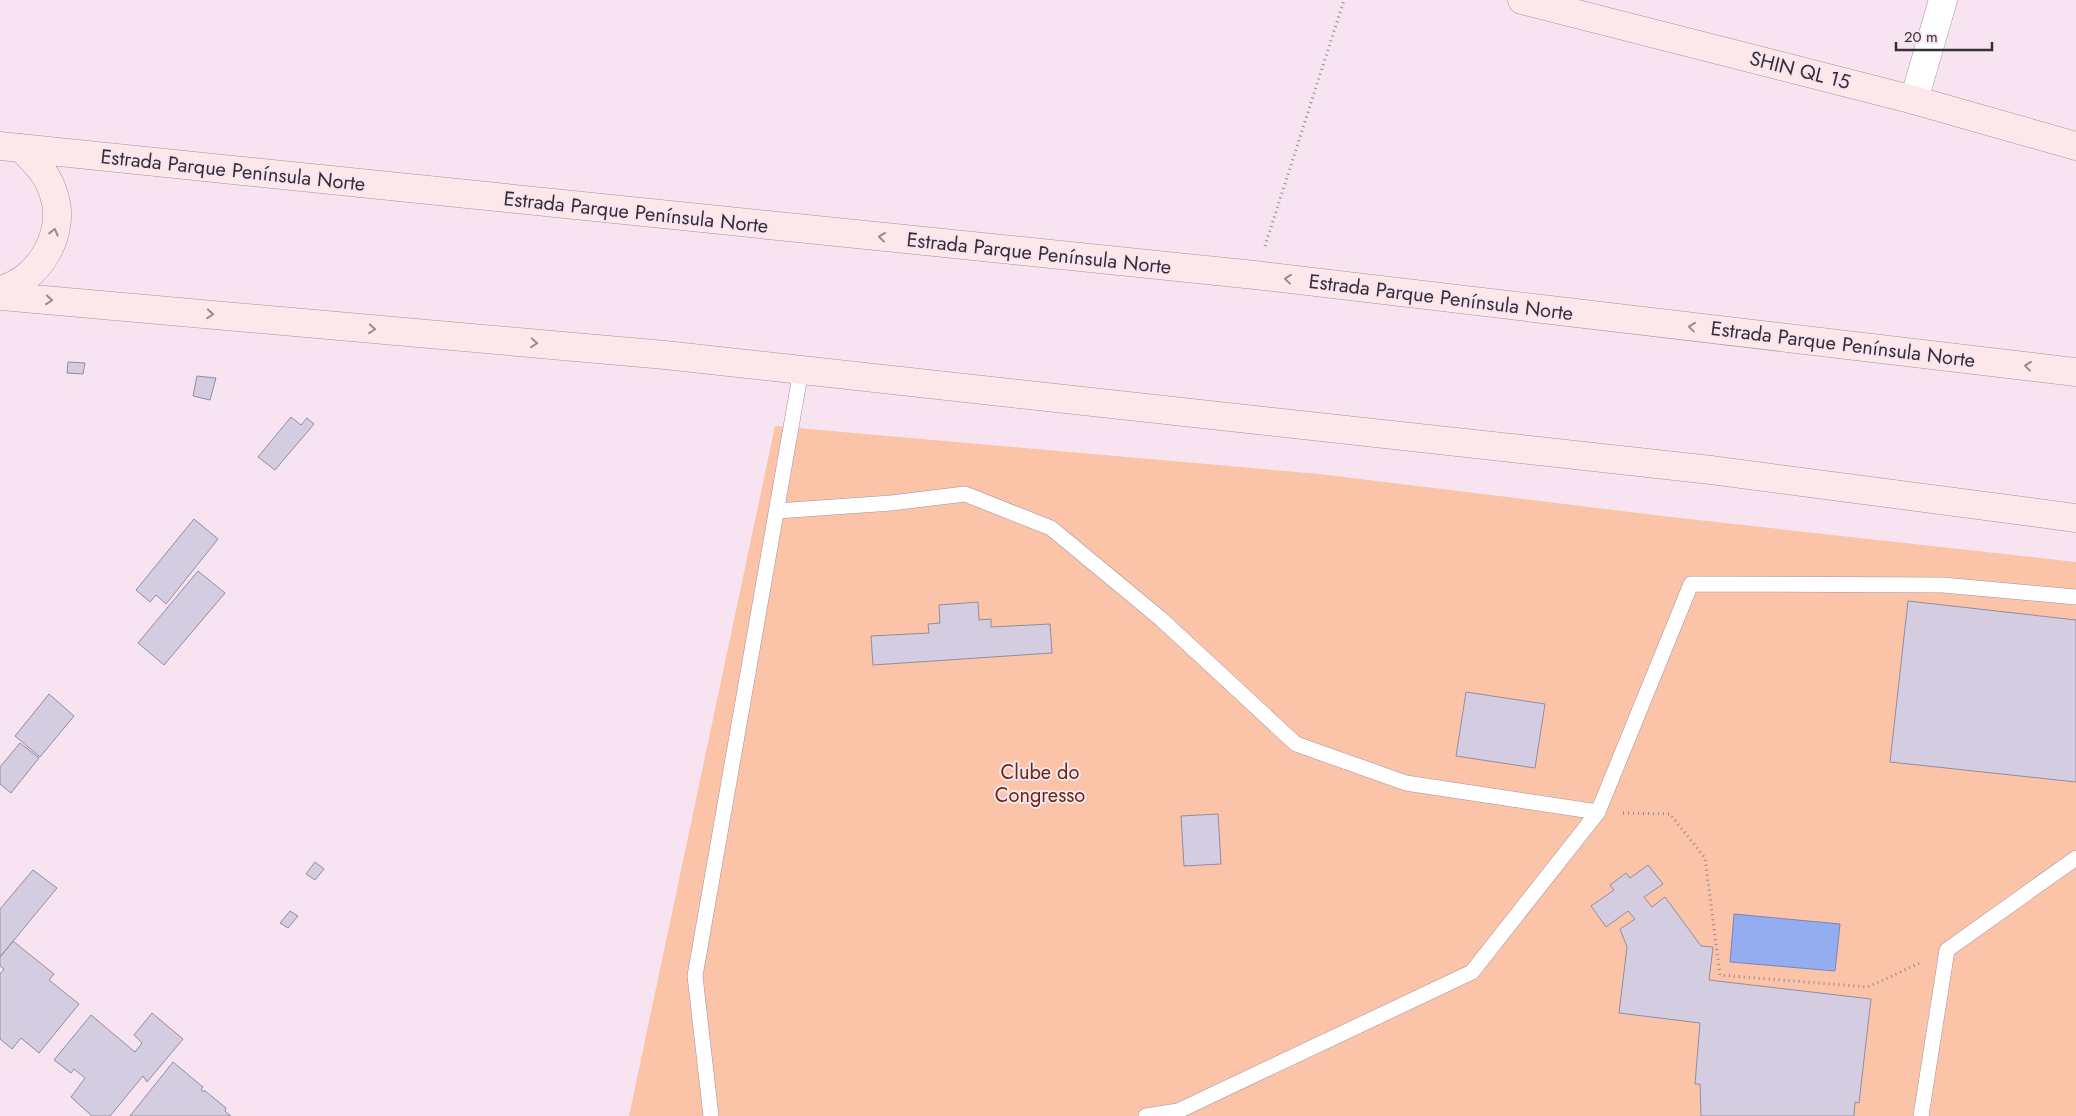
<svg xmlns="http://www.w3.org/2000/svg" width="2076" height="1116" font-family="Jost,sans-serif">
	<rect width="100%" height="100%" fill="#f8e4f1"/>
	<!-- green -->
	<path fill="#fbc4a9" d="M 775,426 L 1319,474 L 1671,517 L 2076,562 L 2076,1116 L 629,1116 Z"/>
	<!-- water -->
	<path fill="#94adf0" stroke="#7887b7" d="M 1734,914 L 1840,924 L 1835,971 L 1730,962 Z"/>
	<!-- building -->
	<path fill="#d4cde1" stroke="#938c9e" d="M 68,362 L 85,363 L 83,374 L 67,373 Z
		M 197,376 L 216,378 L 210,400 L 193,396 Z
		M 291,417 L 301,425 L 307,418 L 314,424 L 275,470 L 258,457 Z
		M 194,519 L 218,539 L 166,604 L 156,595 L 150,602 L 136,590 Z
		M 198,571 L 225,593 L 164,665 L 138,643 Z
		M 1908,601 L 2076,620 L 2076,782 L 1890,762 Z
		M 978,602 L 979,620 L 991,619 L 991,627 L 1050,624 L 1052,653 L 873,665 L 871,636 L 929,633 L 928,624 L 940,623 L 939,605 Z
		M 1466,692 L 1545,704 L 1535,768 L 1456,756 Z
		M 49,694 L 74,716 L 40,757 L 15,736 Z
		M 20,743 L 39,758 L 11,793 L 0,784 L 0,767 Z
		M 1218,814 L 1221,864 L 1184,866 L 1181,816 Z
		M 315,862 L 324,869 L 315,880 L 306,874 Z
		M 1648,865 L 1663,884 L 1644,897 L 1652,907 L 1665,897 L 1701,946 L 1713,947 L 1709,980 L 1871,999 L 1859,1103 L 1855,1102 L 1854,1116 L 1701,1116 L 1700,1084 L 1695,1084 L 1700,1023 L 1619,1013 L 1627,947 L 1620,929 L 1635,919 L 1628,911 L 1606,927 L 1591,906 L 1614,890 L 1610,885 L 1626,873 L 1630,878 Z
		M 33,870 L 57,888 L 0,957 L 0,909 Z
		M 290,911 L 298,916 L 288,928 L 280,923 Z
		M 13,941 L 54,974 L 49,980 L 79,1004 L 39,1053 L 21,1038 L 12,1049 L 0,1039 L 0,974 L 4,969 L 0,966 L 0,957 Z
		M 152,1013 L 183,1039 L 147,1082 L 143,1076 L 110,1116 L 92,1116 L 71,1097 L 85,1078 L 74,1069 L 71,1073 L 54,1060 L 91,1015 L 135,1052 L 142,1043 L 134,1035 Z
		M 173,1062 L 203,1087 L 201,1090 L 203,1092 L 204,1090 L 226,1108 L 225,1111 L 231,1116 L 130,1116 Z"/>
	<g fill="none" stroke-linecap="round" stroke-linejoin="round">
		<defs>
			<path id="lane" d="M 777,511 L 891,503 L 965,494 L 1051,528 L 1161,619 L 1296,744 L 1406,783 L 1598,812
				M 711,1116 L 695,976 L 801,370
				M 1146,1116 L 1178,1111 L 1472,972 L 1598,812 L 1691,584 L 1943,585 L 2076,597
				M 1921,1116 L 1947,950 L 2076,858"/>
			<path id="street" d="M 1914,100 L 1943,0"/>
			<path id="secondary" d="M 1522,0 L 1914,100 L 2076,146
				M 0,146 L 1255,275 L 2076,372
				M 0,290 C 40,280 68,231 53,192 C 47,173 35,162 21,148
				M 0,296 L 665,355 L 1711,470 L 2076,518"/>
		</defs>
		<!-- lane casing -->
		<use href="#lane" stroke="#a4919e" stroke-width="16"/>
		<!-- street casing -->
		<use href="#street" stroke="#a4919e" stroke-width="29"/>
		<!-- secondary casing -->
		<use href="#secondary" stroke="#a4919e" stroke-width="29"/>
		<!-- path -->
		<path stroke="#93868e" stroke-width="3" stroke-dasharray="1 4" stroke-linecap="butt" d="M 1265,246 L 1344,0
			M 1623,813 L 1670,814 L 1705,858 L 1720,975 L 1868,987 L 1922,962"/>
		<!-- lane -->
		<use href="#lane" stroke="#fff" stroke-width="15"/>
		<!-- street -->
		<use href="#street" stroke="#fff" stroke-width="28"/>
		<!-- secondary -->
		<use href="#secondary" stroke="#fce8ea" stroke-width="28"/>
	</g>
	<!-- one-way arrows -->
	<defs><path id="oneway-chevron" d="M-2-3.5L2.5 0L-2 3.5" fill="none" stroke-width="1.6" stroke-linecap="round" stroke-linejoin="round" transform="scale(1.25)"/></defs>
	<g stroke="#988b8e">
		<use href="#oneway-chevron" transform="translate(54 232) rotate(-76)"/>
		<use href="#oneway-chevron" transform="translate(882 237) rotate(-174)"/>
		<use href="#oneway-chevron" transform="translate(1288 279) rotate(-173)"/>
		<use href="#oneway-chevron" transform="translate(49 300) rotate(5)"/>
		<use href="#oneway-chevron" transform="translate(210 314) rotate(5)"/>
		<use href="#oneway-chevron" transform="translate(1692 327) rotate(-173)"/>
		<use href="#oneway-chevron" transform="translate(372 329) rotate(5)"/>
		<use href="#oneway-chevron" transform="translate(534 343) rotate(5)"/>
		<use href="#oneway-chevron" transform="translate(2028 366) rotate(-173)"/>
	</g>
	<g text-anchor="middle" stroke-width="4" stroke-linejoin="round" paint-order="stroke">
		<!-- street labels -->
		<g font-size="20" fill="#352e33" stroke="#f8e4f1">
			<text transform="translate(1800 70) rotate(14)" y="7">SHIN QL 15</text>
			<text transform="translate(233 170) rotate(6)" y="7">Estrada Parque Península Norte</text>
			<text transform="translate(636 212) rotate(6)" y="7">Estrada Parque Península Norte</text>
			<text transform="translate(1039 253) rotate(6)" y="7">Estrada Parque Península Norte</text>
			<text transform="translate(1441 297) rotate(7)" y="7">Estrada Parque Península Norte</text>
			<text transform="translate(1843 344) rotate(7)" y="7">Estrada Parque Península Norte</text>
		</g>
		<!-- park labels -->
		<g font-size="20" fill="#642b08" stroke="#f8e4f1">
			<text x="1040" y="779">Clube do<tspan x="1040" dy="23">Congresso</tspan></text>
		</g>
	</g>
	<!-- scale -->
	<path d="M1896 42v8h96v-8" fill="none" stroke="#352e33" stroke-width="2.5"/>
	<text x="1904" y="42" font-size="15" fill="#352e33" stroke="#f8e4f1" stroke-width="4" paint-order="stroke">20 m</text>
</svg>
